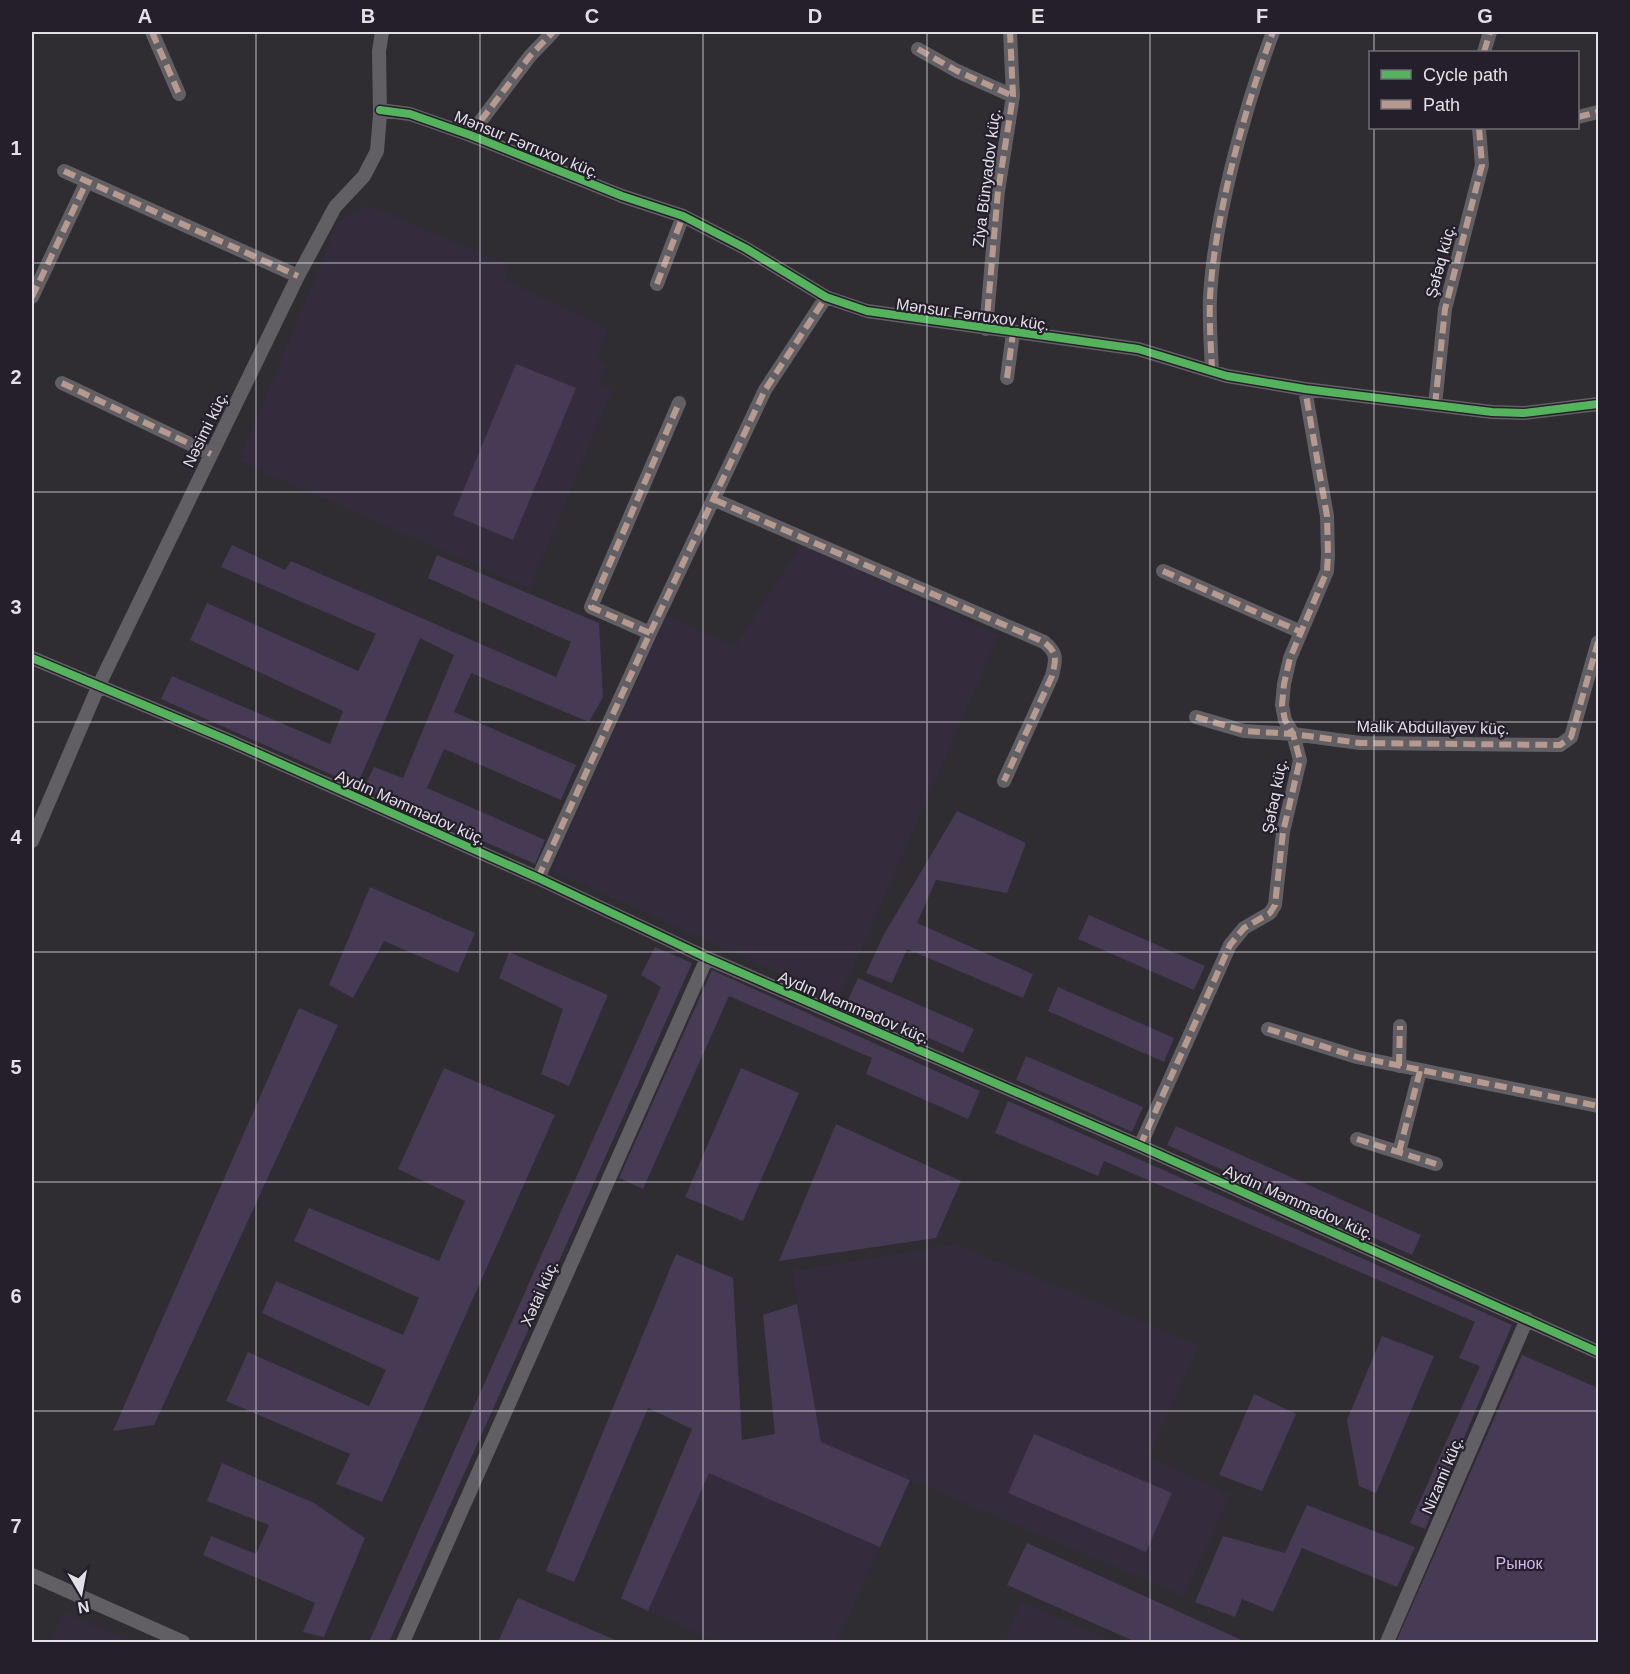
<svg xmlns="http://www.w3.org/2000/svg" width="1630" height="1674" font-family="Arial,sans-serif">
	<rect width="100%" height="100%" fill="#2f2c32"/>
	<!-- built -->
	<path fill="#342c3d" d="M 367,205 L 510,266 L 505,280 L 608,329 L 596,357 L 607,364 L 598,384 L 612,390 L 530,589 L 239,461 L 338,222 Z
		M 802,544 L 999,635 L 839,1000 L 551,870 L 667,616 L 735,646 Z
		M 955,1244 L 1199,1346 L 1148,1457 L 1230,1495 L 1184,1596 L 821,1442 L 792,1271 Z
		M 709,1472 L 880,1547 L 837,1642 L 719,1642 L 648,1611 Z
		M 1021,1602 L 1115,1642 L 1004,1642 Z
		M 63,1612 L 132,1642 L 50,1642 Z"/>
	<!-- green -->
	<path fill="#473a55" d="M 516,364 L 576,388 L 513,540 L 453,515 Z
		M 232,545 L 285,570 L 291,561 L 556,677 L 571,642 L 428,578 L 437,555 L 599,623 L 603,697 L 589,722 L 471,673 L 454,712 L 576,765 L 561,800 L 444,749 L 427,788 L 545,840 L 535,864 L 364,788 L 374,767 L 403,778 L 454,655 L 420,638 L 357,786 L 161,699 L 172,676 L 330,744 L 343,711 L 190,640 L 207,603 L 358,671 L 376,634 L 221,567 Z
		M 957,811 L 1026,843 L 1007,893 L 936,880 L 917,923 L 1033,974 L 1023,998 L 907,949 L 892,983 L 866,973 L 883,936 Z
		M 370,887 L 475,933 L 458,973 L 384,941 L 353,998 L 329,985 Z
		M 1089,915 L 1205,966 L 1194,990 L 1078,939 Z
		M 655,947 L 692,963 L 389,1642 L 369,1642 L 661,987 L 641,975 Z
		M 509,952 L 608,995 L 569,1086 L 541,1074 L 563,1009 L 499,978 Z
		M 712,970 L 980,1091 L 968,1119 L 866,1074 L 872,1058 L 729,996 L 643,1189 L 619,1178 Z
		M 858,978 L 974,1029 L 963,1053 L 847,1002 Z
		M 1058,987 L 1174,1038 L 1164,1062 L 1048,1011 Z
		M 299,1008 L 338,1025 L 154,1425 L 113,1431 Z
		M 1026,1056 L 1143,1107 L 1132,1132 L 1016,1080 Z
		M 444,1068 L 555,1115 L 382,1502 L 336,1484 L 350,1454 L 226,1401 L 248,1352 L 369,1406 L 386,1370 L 262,1313 L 276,1281 L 403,1335 L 419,1298 L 294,1241 L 309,1208 L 439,1261 L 465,1201 L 398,1169 Z
		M 741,1068 L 799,1093 L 743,1221 L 685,1197 Z
		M 1008,1101 L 1512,1325 L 1425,1529 L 1410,1523 L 1480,1366 L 1459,1358 L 1475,1322 L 1104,1161 L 1098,1176 L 995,1133 Z
		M 836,1124 L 961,1181 L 936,1238 L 779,1261 Z
		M 1176,1126 L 1421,1235 L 1412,1255 L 1167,1145 Z
		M 676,1254 L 733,1278 L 742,1440 L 775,1434 L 763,1315 L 797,1304 L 821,1442 L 910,1480 L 880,1547 L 709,1473 L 648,1611 L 621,1598 L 692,1429 L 648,1408 L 574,1582 L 546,1571 Z
		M 1382,1336 L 1434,1356 L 1376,1493 L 1359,1486 L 1347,1420 Z
		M 1522,1355 L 1598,1388 L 1598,1642 L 1396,1642 Z
		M 1254,1394 L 1296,1414 L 1262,1491 L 1219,1475 Z
		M 1034,1434 L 1172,1493 L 1146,1552 L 1008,1493 Z
		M 222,1463 L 314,1503 L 365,1538 L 324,1637 L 303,1632 L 315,1603 L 203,1555 L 211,1536 L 256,1554 L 269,1525 L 207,1501 Z
		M 1307,1505 L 1415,1547 L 1397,1587 L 1302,1548 L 1273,1612 L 1242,1599 L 1235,1617 L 1195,1602 L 1223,1536 L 1285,1553 Z
		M 1027,1543 L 1246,1642 L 1136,1642 L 1007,1585 Z
		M 518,1597 L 518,1598 L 620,1642 L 498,1642 Z"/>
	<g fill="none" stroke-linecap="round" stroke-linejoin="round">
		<!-- minor -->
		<path stroke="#615f64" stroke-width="14" d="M 152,32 L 179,94
			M 918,49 L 957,71 L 1013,96
			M 1484,52 L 1490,32
			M 380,110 L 410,114 L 470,135 L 622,196 L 683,216 L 745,248 L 826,297 L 867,311 L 1138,349 L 1227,376 L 1305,389 L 1492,412 L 1524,413 L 1598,404
			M 1578,117 L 1598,112
			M 470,135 L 530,56 L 553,32
			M 64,171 L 298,276
			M 657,284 L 683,216
			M 32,297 L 87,181
			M 986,329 L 998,191 L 1013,96 L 1010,32
			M 1212,371 C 1211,347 1209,322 1210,298 C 1214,218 1245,107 1273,32
			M 1007,378 L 1013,333
			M 62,383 L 211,454
			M 1435,405 L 1445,309 L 1482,165 L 1479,128
			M 715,500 L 1044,642 C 1058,653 1056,660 1052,676 L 1004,781
			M 1163,571 L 1301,632
			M 650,633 L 591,607 L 679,403
			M 32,658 L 230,741 L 538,878 L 707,958 L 1140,1146 L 1598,1352
			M 1196,717 L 1244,731 L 1293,734 L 1360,743 L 1560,745 L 1571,737 L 1598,642
			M 32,841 L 99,685 L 298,276 L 335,207 L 364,176 L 377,151 L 380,115 L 379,51 L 382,32
			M 538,878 L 650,633 L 765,390 L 826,297
			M 1268,1029 L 1357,1057 L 1598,1106
			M 1399,1066 L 1400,1026
			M 1357,1139 L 1436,1164
			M 1140,1146 L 1230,945 L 1244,928 L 1270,913 L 1275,905 L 1283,832 L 1300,760 L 1293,734 L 1285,720 L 1282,705 L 1284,684 L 1290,658 L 1327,571 L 1328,555 L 1327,516 L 1305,389
			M 1399,1152 L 1420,1071
			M 32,1575 L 183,1642
			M 403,1642 L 707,958
			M 1387,1642 L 1527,1319"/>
		<!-- quiet -->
		<path stroke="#b69a8f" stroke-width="6" stroke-dasharray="12 6" stroke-linecap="butt" d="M 152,32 L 179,94
			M 918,49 L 957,71 L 1013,96
			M 1484,52 L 1490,32
			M 1578,117 L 1598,112
			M 470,135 L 530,56 L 553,32
			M 64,171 L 298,276
			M 657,284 L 683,216
			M 32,297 L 87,181
			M 986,329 L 998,191 L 1013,96 L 1010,32
			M 1212,371 C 1211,347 1209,322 1210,298 C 1214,218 1245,107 1273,32
			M 1007,378 L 1013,333
			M 62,383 L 211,454
			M 1435,405 L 1445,309 L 1482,165 L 1479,128
			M 715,500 L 1044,642 C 1058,653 1056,660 1052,676 L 1004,781
			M 1163,571 L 1301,632
			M 650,633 L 591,607 L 679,403
			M 1196,717 L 1244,731 L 1293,734 L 1360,743 L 1560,745 L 1571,737 L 1598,642
			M 538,878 L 650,633 L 765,390 L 826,297
			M 1268,1029 L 1357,1057 L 1598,1106
			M 1399,1066 L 1400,1026
			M 1357,1139 L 1436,1164
			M 1140,1146 L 1230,945 L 1244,928 L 1270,913 L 1275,905 L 1283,832 L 1300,760 L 1293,734 L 1285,720 L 1282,705 L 1284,684 L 1290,658 L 1327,571 L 1328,555 L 1327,516 L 1305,389
			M 1399,1152 L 1420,1071"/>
		<defs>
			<path id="cycleway" d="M 380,110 L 410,114 L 470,135 L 622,196 L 683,216 L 745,248 L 826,297 L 867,311 L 1138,349 L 1227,376 L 1305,389 L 1492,412 L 1524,413 L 1598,404
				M 32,658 L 230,741 L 538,878 L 707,958 L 1140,1146 L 1598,1352"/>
		</defs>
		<!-- cycleway casing -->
		<use href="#cycleway" stroke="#251f2b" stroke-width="11"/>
		<!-- cycleway -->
		<use href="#cycleway" stroke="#56b35d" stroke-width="8"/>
	</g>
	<!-- grid -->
	<path fill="none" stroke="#e2dfe7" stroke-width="1.5" stroke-opacity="0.55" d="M 256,32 L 256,1642M 480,32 L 480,1642M 703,32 L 703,1642M 927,32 L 927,1642M 1150,32 L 1150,1642M 1374,32 L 1374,52M 1374,128 L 1374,1642M 32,263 L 1598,263M 32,492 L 1598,492M 32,722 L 1598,722M 32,952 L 1598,952M 32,1182 L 1598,1182M 32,1411 L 1598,1411"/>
	<g text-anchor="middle" stroke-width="4.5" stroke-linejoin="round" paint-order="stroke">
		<!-- street labels -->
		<g font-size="16" fill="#e2dfe7" stroke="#251f2b">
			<text transform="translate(527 144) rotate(22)" y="6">Mənsur Fərruxov küç.</text>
			<text transform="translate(986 178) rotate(-83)" y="6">Ziya Bünyadov küç.</text>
			<text transform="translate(1440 261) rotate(-75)" y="6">Şəfəq küç.</text>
			<text transform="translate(973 314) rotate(8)" y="6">Mənsur Fərruxov küç.</text>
			<text transform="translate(205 429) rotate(-64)" y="6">Nəsimi küç.</text>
			<text transform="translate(1433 727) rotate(1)" y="6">Malik Abdullayev küç.</text>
			<text transform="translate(1274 796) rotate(-79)" y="6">Şəfəq küç.</text>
			<text transform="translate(411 807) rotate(24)" y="6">Aydın Məmmədov küç.</text>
			<text transform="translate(854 1007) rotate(23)" y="6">Aydın Məmmədov küç.</text>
			<text transform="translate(1299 1202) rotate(24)" y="6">Aydın Məmmədov küç.</text>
			<text transform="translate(539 1293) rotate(-66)" y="6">Xətai küç.</text>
			<text transform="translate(1442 1475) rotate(-67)" y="6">Nizami küç.</text>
		</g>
		<!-- park labels -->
		<g font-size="16" fill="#d2b5f0" stroke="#251f2b">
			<text x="1519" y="1569">Рынок</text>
		</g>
	</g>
	<!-- border -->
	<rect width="1630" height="1674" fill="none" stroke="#251f2b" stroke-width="66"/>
	<!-- legend -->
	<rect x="1369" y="51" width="210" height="78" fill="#251f2b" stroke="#716c76" stroke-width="1.5"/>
	<rect x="1381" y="70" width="30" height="9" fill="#56b35d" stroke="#716c76" stroke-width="1.5"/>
	<text x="1423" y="81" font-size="18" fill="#e2dfe7">Cycle path</text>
	<rect x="1381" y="100" width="30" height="9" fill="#b69a8f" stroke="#716c76" stroke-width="1.5"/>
	<text x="1423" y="111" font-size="18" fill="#e2dfe7">Path</text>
	<!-- north arrow -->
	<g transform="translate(81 1593) rotate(170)" stroke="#251f2b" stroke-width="4.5" paint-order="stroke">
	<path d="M0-4.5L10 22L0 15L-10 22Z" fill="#e2dfe7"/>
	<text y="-9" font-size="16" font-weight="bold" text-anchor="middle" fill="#e2dfe7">N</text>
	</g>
	<rect x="33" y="33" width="1564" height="1608" fill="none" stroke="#e2dfe7" stroke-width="2"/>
	<g font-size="20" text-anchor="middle" font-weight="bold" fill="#e2dfe7">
		<text x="145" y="23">A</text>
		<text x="368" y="23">B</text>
		<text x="592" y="23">C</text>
		<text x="815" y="23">D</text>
		<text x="1038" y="23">E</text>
		<text x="1262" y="23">F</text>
		<text x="1485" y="23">G</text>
		<text x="16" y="155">1</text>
		<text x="16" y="384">2</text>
		<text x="16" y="614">3</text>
		<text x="16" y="844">4</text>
		<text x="16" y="1074">5</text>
		<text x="16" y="1303">6</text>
		<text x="16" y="1533">7</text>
	</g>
</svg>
